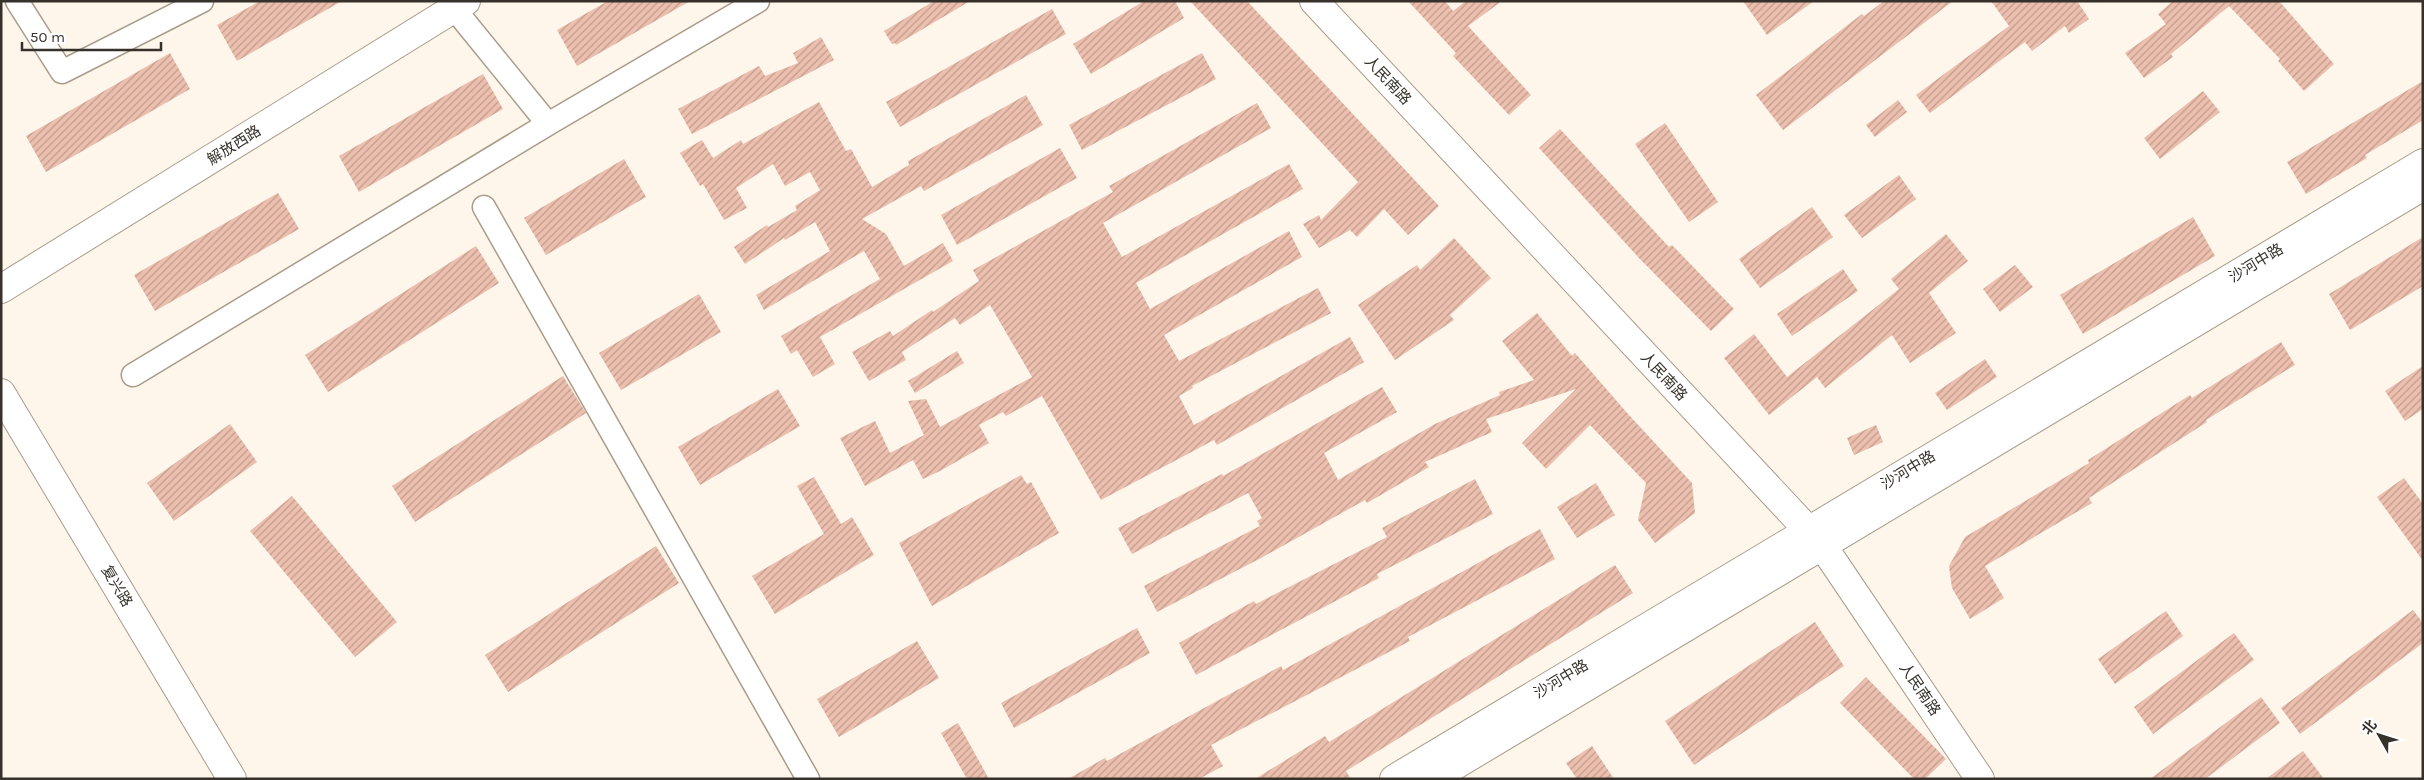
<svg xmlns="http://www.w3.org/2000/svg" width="2424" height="780" font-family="Karla,'Noto Sans SC',sans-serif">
	<defs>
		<pattern id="building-hatch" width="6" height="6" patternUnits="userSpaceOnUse" patternTransform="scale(1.25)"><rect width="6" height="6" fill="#ecbfae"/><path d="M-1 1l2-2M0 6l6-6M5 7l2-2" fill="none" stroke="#c09c8e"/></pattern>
	</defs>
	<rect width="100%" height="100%" fill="#fef6ea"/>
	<!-- building -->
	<path fill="url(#building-hatch)" d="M 260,1 L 342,1 L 237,61 L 217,25 Z
		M 608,1 L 690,1 L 577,66 L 557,30 Z
		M 934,1 L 970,1 L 896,45 L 895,43 L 892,44 L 884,31 Z
		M 1144,1 L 1175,1 L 1184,18 L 1091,74 L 1073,44 Z
		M 1190,1 L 1247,1 L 1439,206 L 1408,235 L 1384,209 L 1357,237 L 1350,230 L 1319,248 L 1303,224 L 1319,215 L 1321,220 L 1358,182 Z
		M 1408,1 L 1445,1 L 1453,11 L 1466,1 L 1502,1 L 1468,26 L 1531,95 L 1509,115 L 1453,56 L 1456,53 Z
		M 1743,1 L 1814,1 L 1767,35 Z
		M 1884,1 L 1953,1 L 1783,130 L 1756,95 L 1862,14 L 1864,16 Z
		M 1991,1 L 2077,1 L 2089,19 L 2069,33 L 2065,26 L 2032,51 L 2025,42 L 1930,113 L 1916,95 L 2009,26 Z
		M 2173,1 L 2279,1 L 2334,64 L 2304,91 L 2278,61 L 2280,59 L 2229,6 L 2171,54 L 2173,57 L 2144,78 L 2125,53 L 2166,24 L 2158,14 Z
		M 1052,9 L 1066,34 L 900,127 L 886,102 Z
		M 821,37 L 834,60 L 692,134 L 678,109 L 759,66 L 765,76 L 798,63 L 793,53 Z
		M 170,53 L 190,89 L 46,172 L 26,136 Z
		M 1202,53 L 1216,79 L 1082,150 L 1069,125 Z
		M 483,74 L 503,109 L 359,192 L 339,156 Z
		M 2423,81 L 2423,120 L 2365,155 L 2367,158 L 2306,194 L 2287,162 Z
		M 2203,91 L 2220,112 L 2160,159 L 2144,138 Z
		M 1026,95 L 1043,125 L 924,191 L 921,186 L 862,219 L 886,234 L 904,266 L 943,243 L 953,261 L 820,337 L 835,364 L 813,377 L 797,350 L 791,354 L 781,336 L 880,279 L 864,251 L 764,310 L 756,295 L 830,251 L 815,222 L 785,240 L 784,238 L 745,264 L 734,247 L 767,225 L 768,227 L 797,210 L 795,206 L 820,190 L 810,172 L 785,186 L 773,164 L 736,188 L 747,208 L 724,220 L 703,184 L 700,186 L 680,153 L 702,140 L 713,158 L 741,140 L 743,144 L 819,102 L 846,151 L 851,149 L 872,187 L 909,165 L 908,161 Z
		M 1898,100 L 1907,112 L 1875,137 L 1866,125 Z
		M 1257,103 L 1271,128 L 1103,223 L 1122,257 L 1289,164 L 1303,189 L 1136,283 L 1150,309 L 1289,231 L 1302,257 L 1164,335 L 1179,361 L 1318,288 L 1331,313 L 1192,386 L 1193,388 L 1179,396 L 1194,425 L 1350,337 L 1364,362 L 1217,445 L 1214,440 L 1101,500 L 1042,396 L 1006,416 L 1003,412 L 979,425 L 989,443 L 940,471 L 923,479 L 913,460 L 865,486 L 840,438 L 875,421 L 890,453 L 924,435 L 908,401 L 926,399 L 940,427 L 1032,377 L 990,305 L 960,325 L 955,318 L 902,352 L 906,360 L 869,381 L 852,352 L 890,331 L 893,336 L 932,310 L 933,312 L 979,281 L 973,270 L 1113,192 L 1109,186 Z
		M 1665,123 L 1718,202 L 1689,222 L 1635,144 Z
		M 1560,129 L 1669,247 L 1672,245 L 1734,309 L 1711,331 L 1639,258 L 1539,148 Z
		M 1060,148 L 1077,178 L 957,245 L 941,215 Z
		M 624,159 L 646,197 L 546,255 L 524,218 Z
		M 1899,175 L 1916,199 L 1862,238 L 1844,215 Z
		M 278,193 L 299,229 L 155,311 L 134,275 Z
		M 1812,207 L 1833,237 L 1760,288 L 1739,259 Z
		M 2193,217 L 2215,256 L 2083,334 L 2060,295 Z
		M 1946,234 L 1968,261 L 1929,293 L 1956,333 L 1910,363 L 1892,335 L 1825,388 L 1817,377 L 1769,415 L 1724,358 L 1754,334 L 1787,377 L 1899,289 L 1891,279 Z
		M 2423,237 L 2423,286 L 2350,330 L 2329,294 Z
		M 1454,238 L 1491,278 L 1450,315 L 1454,320 L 1395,360 L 1358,305 L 1417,265 L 1420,270 Z
		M 476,246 L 499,283 L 328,392 L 305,355 Z
		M 2015,265 L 2033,287 L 2000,312 L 1983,289 Z
		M 1843,269 L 1858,291 L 1792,336 L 1777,314 Z
		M 699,294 L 721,332 L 621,390 L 599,353 Z
		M 1537,313 L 1572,356 L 1575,353 L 1628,414 L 1692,483 L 1695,513 L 1655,543 L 1638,520 L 1646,483 L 1590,425 L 1546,469 L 1522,443 L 1576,389 L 1486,419 L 1492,432 L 1425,462 L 1429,467 L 1367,503 L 1365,500 L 1261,558 L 1157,612 L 1144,586 L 1260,526 L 1257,521 L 1262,518 L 1248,493 L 1132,554 L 1118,528 L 1222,474 L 1223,476 L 1382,387 L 1397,412 L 1324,453 L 1338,480 L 1435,424 L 1500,395 L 1499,392 L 1534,380 L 1502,341 Z
		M 2281,342 L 2295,365 L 2206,420 L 2207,422 L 2089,498 L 2092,503 L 1985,566 L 2004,598 L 1970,619 L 1952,588 L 1949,566 L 1965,537 L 2089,463 L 2088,460 L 2190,395 L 2192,398 Z
		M 957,351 L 964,363 L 915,393 L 908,381 Z
		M 1985,359 L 1997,377 L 1947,410 L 1935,393 Z
		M 2423,366 L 2423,409 L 2405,421 L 2385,391 Z
		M 563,376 L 586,413 L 415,522 L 392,486 Z
		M 778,389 L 800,426 L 700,485 L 678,447 Z
		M 230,424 L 257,462 L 174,521 L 147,483 Z
		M 1876,425 L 1883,442 L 1854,455 L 1847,438 Z
		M 1021,475 L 1027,484 L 1031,482 L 1059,533 L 932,606 L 899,543 Z
		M 814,477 L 841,524 L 852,517 L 874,555 L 775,614 L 752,576 L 824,534 L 797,486 Z
		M 2404,478 L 2423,504 L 2423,561 L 2377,497 Z
		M 1475,479 L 1493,514 L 1377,574 L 1379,578 L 1196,675 L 1179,643 L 1254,601 L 1256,604 L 1387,537 L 1382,528 Z
		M 1596,483 L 1615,515 L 1577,538 L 1557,507 Z
		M 292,496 L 397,622 L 355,657 L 250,531 Z
		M 1540,529 L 1555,559 L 1408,637 L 1410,641 L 1211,745 L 1223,766 L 1199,779 L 1068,779 L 1105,758 L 1107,761 L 1281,666 L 1283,670 Z
		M 656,546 L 679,583 L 508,692 L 485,655 Z
		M 1615,565 L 1633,593 L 1346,771 L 1351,779 L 1255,779 L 1325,736 L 1329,742 Z
		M 2413,610 L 2423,623 L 2423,643 L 2300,734 L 2281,708 Z
		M 2166,611 L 2183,636 L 2115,684 L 2098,659 Z
		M 1815,622 L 1844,666 L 1694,765 L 1665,721 Z
		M 1137,628 L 1150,653 L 1014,728 L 1001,703 Z
		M 2234,633 L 2254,660 L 2153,734 L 2134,707 Z
		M 917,641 L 939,678 L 839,737 L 817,699 Z
		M 1866,677 L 1946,759 L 1925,779 L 1914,779 L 1840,703 Z
		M 2261,697 L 2280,723 L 2205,779 L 2150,779 Z
		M 958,723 L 989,779 L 967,779 L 941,733 Z
		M 1592,746 L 1614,779 L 1577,779 L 1566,763 Z
		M 2303,751 L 2324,779 L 2266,779 Z"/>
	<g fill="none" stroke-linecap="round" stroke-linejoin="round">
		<defs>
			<path id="minor" d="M 17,1 L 62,72 L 202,1
				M 548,124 L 758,1
				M 484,207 L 808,779
				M 133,375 L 548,124 L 448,1"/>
			<path id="tertiary" d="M 1,393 L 232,779
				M 1394,779 L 2423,163
				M 1432,779 L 2423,186"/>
			<path id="secondary" d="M 1314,1 L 1822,545 L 1980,779
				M 1,289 L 466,1"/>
		</defs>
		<!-- minor casing -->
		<use href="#minor" stroke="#a99c8a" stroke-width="25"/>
		<!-- tertiary casing -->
		<use href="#tertiary" stroke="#a99c8a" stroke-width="30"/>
		<!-- secondary casing -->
		<use href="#secondary" stroke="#a99c8a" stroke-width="30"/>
		<!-- minor -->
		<use href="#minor" stroke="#fff" stroke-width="22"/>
		<!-- tertiary -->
		<use href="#tertiary" stroke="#fff" stroke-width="28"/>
		<!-- secondary -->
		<use href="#secondary" stroke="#fff" stroke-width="28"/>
	</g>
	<g text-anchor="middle" stroke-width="4" stroke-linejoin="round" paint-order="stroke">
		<!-- street labels -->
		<g font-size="15" fill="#36312a" stroke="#fff">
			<text transform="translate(1388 80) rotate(47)" y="5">人民南路</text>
			<text transform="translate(234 145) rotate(-32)" y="5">解放西路</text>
			<text transform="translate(2256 263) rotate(-31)" y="5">沙河中路</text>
			<text transform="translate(1664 376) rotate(47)" y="5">人民南路</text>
			<text transform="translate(1908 470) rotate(-31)" y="5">沙河中路</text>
			<text transform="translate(117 586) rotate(59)" y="5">复兴路</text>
			<text transform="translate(1561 679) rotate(-31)" y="5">沙河中路</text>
			<text transform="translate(1920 689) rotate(56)" y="5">人民南路</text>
		</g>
	</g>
	<!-- border -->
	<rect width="2424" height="780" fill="none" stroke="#36312a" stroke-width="5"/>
	<!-- north arrow -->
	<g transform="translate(2379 735) rotate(309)" stroke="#ffffff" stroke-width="4" paint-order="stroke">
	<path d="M0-4L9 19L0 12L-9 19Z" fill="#36312a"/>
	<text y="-8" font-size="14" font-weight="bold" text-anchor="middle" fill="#36312a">北</text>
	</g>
	<!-- scale -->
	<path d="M22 42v8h139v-8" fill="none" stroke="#36312a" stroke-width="2.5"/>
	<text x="30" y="42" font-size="15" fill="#36312a" stroke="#ffffff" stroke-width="4" paint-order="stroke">50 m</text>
</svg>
